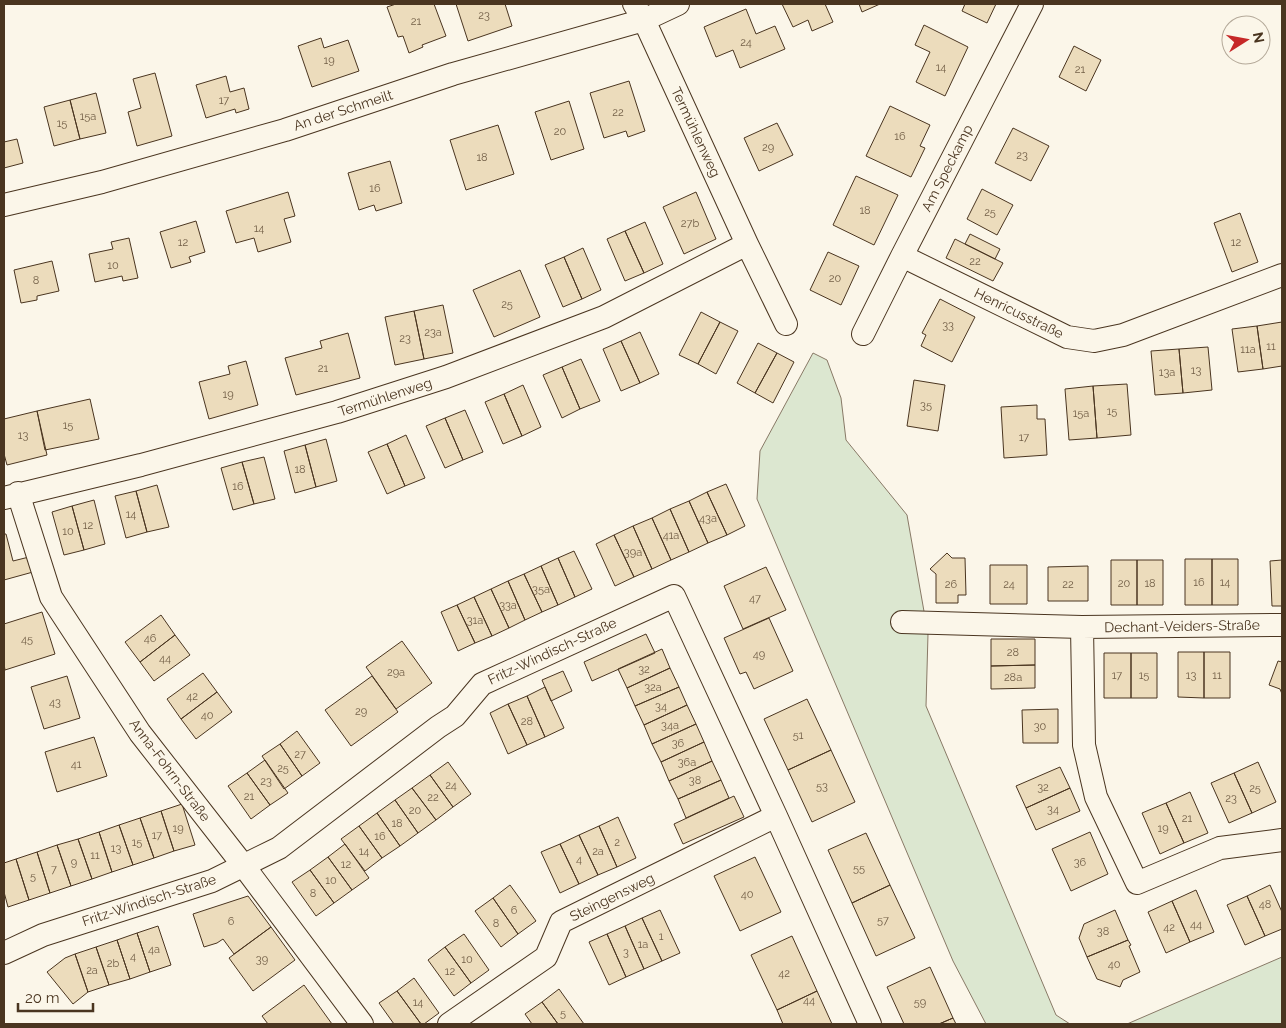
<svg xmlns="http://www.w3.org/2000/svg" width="1286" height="1028" font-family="Raleway,sans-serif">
	<rect width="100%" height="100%" fill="#fbf6e9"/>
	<!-- green -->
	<path fill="#dce7d0" stroke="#887966" d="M 813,353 L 827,360 L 841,398 L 846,440 L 907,515 L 928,634 L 926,706 L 1056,1015 L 1070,1024 L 986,1024 L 953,961 L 757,499 L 760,451 Z
		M 1282,957 L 1282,1024 L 1127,1024 Z"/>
	<!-- building -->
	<path fill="#ecdcbc" stroke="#4a3520" d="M 396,4 L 434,4 L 446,36 L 422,45 L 423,47 L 409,53 L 403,36 L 398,37 L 387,7 Z
		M 456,4 L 505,4 L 512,26 L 468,41 Z
		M 782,4 L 825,4 L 833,22 L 812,31 L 808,20 L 793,27 Z
		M 859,4 L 880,4 L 862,12 Z
		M 965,4 L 996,4 L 987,23 L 962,11 Z
		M 746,9 L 756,34 L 775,26 L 785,49 L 740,68 L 733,50 L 716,57 L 704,27 Z
		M 924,25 L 968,47 L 945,96 L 916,82 L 930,52 L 915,45 Z
		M 321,38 L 324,48 L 348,40 L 359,71 L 312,87 L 298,46 Z
		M 1074,46 L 1101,60 L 1086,91 L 1059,77 Z
		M 155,73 L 172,136 L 137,146 L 128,112 L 141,108 L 133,79 Z
		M 226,76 L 230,92 L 244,88 L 249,109 L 236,113 L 235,109 L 206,118 L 196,85 Z
		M 629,81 L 645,131 L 628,137 L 626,131 L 604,138 L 590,93 Z
		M 96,93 L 106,133 L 80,139 L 70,100 Z
		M 70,100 L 80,139 L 54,146 L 44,107 Z
		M 569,101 L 584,149 L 551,160 L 535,112 Z
		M 890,106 L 930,125 L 920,146 L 925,148 L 911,177 L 866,156 Z
		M 777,123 L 793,155 L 759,171 L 744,138 Z
		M 498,125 L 514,174 L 466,190 L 450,140 Z
		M 1013,128 L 1049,146 L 1031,181 L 995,163 Z
		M 17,139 L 23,163 L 4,168 L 4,142 Z
		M 390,161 L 402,203 L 376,211 L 374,205 L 359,210 L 348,173 Z
		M 856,176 L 898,195 L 874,245 L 833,225 Z
		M 982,189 L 1013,205 L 997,235 L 967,219 Z
		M 288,192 L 295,216 L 284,219 L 291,242 L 258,252 L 254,238 L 236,243 L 226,211 Z
		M 696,192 L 716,239 L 684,254 L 663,207 Z
		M 1240,213 L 1258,262 L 1232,272 L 1214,223 Z
		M 196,221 L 205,252 L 189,257 L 191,262 L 171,268 L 160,232 Z
		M 645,222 L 663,264 L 644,273 L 625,231 Z
		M 625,231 L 644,273 L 625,281 L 607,239 Z
		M 970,234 L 1000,249 L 995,259 L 965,244 Z
		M 129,238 L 138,278 L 123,281 L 122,276 L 95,282 L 89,254 L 113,249 L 111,242 Z
		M 955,239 L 1003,263 L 993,281 L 946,258 Z
		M 583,248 L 601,290 L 582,299 L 564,257 Z
		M 828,252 L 859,266 L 841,305 L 810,290 Z
		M 564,257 L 582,299 L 563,307 L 545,265 Z
		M 52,261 L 59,291 L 37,296 L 37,300 L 21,303 L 14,270 Z
		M 520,270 L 540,317 L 494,337 L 473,290 Z
		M 940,299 L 975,317 L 952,362 L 921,346 L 926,335 L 922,333 Z
		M 443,305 L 453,353 L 424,359 L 414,311 Z
		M 414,311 L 424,359 L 395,365 L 385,317 Z
		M 701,312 L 720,322 L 698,364 L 679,355 Z
		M 720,322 L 738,331 L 716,374 L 698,364 Z
		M 1282,322 L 1282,366 L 1263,369 L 1257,326 Z
		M 1257,326 L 1263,369 L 1238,372 L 1232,329 Z
		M 640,332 L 659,374 L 640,383 L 621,341 Z
		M 348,333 L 360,378 L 296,395 L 285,358 L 322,348 L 320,341 Z
		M 621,341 L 640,383 L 621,391 L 603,349 Z
		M 758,343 L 777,353 L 755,393 L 737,383 Z
		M 1208,347 L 1212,390 L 1183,393 L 1179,349 Z
		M 1179,349 L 1183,393 L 1155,395 L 1151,351 Z
		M 777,353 L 794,362 L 773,403 L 755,393 Z
		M 581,359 L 600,401 L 580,409 L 562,367 Z
		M 246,361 L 258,405 L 209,419 L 199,382 L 230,374 L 228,366 Z
		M 562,367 L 580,409 L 562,418 L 543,375 Z
		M 914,380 L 945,385 L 938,431 L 907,426 Z
		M 1127,384 L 1131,435 L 1097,438 L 1093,386 Z
		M 523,385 L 541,427 L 522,436 L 504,394 Z
		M 1093,386 L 1097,438 L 1069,440 L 1065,389 Z
		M 504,394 L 522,436 L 503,444 L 485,402 Z
		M 90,399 L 99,439 L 45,450 L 37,411 Z
		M 1037,405 L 1037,419 L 1045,419 L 1047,455 L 1004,458 L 1001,407 Z
		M 465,410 L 483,452 L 463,460 L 445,418 Z
		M 37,411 L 47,455 L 7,465 L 4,454 L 4,419 Z
		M 445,418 L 463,460 L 445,468 L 426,426 Z
		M 406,435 L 425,478 L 405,486 L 387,444 Z
		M 326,439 L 337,481 L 316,487 L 305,445 Z
		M 387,444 L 405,486 L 387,494 L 368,452 Z
		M 305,445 L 316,487 L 295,493 L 284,451 Z
		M 264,457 L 275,499 L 254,504 L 242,462 Z
		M 242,462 L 254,504 L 233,510 L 221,468 Z
		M 726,484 L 745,526 L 727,535 L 707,492 Z
		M 157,485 L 169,527 L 147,532 L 136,491 Z
		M 136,491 L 147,532 L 126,538 L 115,496 Z
		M 707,492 L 727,535 L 708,543 L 689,501 Z
		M 94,500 L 105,544 L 84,550 L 72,506 Z
		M 689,501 L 708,543 L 689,552 L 670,509 Z
		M 72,506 L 84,550 L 64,555 L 52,512 Z
		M 670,509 L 689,552 L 671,560 L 652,518 Z
		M 652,518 L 671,560 L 652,569 L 633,526 Z
		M 633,526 L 652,569 L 634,577 L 614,535 Z
		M 4,534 L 6,534 L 13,561 L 29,557 L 33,572 L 4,580 Z
		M 614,535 L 634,577 L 615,586 L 596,544 Z
		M 574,551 L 592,589 L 575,597 L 558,558 Z
		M 947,553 L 952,558 L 965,558 L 966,595 L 958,595 L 958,603 L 936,603 L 936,574 L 930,569 Z
		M 558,558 L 575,597 L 558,605 L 541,566 Z
		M 1185,559 L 1212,559 L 1212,605 L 1185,605 Z
		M 1212,559 L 1238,559 L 1238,605 L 1212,605 Z
		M 1111,560 L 1137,560 L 1137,605 L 1111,605 Z
		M 1137,560 L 1163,560 L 1163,605 L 1137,605 Z
		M 1282,560 L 1282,606 L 1272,606 L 1270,561 Z
		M 990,565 L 1027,565 L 1027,604 L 990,604 Z
		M 541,566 L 558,605 L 542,612 L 524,574 Z
		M 1088,566 L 1088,601 L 1048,601 L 1048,567 Z
		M 766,567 L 786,610 L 743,629 L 724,586 Z
		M 524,574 L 542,612 L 525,620 L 508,581 Z
		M 508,581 L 525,620 L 509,628 L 491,589 Z
		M 491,589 L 509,628 L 492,636 L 474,597 Z
		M 474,597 L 492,636 L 475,643 L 457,605 Z
		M 457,605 L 475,643 L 458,651 L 441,612 Z
		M 42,612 L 55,654 L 5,670 L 4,664 L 4,624 Z
		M 161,615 L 175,635 L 140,662 L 125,642 Z
		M 769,618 L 793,671 L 754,689 L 746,672 L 740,674 L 724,638 Z
		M 646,634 L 655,653 L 592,681 L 584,662 Z
		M 175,635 L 190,655 L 154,681 L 140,662 Z
		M 991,639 L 1035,639 L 1035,665 L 991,666 Z
		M 402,641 L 432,683 L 396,709 L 366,667 Z
		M 662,649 L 670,668 L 627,688 L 618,669 Z
		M 1178,652 L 1204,652 L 1204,698 L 1178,697 Z
		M 1204,652 L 1230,652 L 1230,698 L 1204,698 Z
		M 1104,653 L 1131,653 L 1131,698 L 1104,698 Z
		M 1131,653 L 1157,653 L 1157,698 L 1131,698 Z
		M 1278,661 L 1282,662 L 1282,694 L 1280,689 L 1269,685 Z
		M 1035,665 L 1035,688 L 991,689 L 991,666 Z
		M 670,668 L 679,687 L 635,706 L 627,688 Z
		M 563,671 L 572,691 L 551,701 L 542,680 Z
		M 203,673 L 217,692 L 181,719 L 167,699 Z
		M 67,676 L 80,718 L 44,729 L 31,687 Z
		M 372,676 L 398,712 L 351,746 L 325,710 Z
		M 545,687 L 564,728 L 545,737 L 527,696 Z
		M 679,687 L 687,705 L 644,725 L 635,706 Z
		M 217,692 L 232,712 L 196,739 L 181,719 Z
		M 527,696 L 545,737 L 527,745 L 508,704 Z
		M 807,699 L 831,750 L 788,770 L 764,719 Z
		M 508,704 L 527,745 L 508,754 L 490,713 Z
		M 687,705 L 696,724 L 652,744 L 644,725 Z
		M 1058,709 L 1058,743 L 1023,743 L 1022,710 Z
		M 696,724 L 704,742 L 661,762 L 652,744 Z
		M 297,731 L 320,763 L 302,776 L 280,744 Z
		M 94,737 L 107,776 L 57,792 L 45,752 Z
		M 704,742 L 712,761 L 669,781 L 661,762 Z
		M 280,744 L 302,776 L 284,789 L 262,756 Z
		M 831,750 L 855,802 L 812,822 L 788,770 Z
		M 265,760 L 288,793 L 270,805 L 247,773 Z
		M 712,761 L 721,780 L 678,799 L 669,781 Z
		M 448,762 L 471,794 L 453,807 L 430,775 Z
		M 1258,762 L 1276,802 L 1252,813 L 1234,773 Z
		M 1060,767 L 1070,788 L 1026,808 L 1016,786 Z
		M 247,773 L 270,805 L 251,819 L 228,786 Z
		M 1234,773 L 1252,813 L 1229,823 L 1211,783 Z
		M 430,775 L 453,807 L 436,820 L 412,788 Z
		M 721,780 L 729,798 L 686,818 L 678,799 Z
		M 412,788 L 436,820 L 418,833 L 395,800 Z
		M 1070,788 L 1080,811 L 1036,830 L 1026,808 Z
		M 1190,792 L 1208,833 L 1184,843 L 1166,803 Z
		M 734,796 L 744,817 L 683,844 L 674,824 Z
		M 395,800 L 418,833 L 400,846 L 377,813 Z
		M 1166,803 L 1184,843 L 1160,854 L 1142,813 Z
		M 182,804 L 195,845 L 174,851 L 161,811 Z
		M 161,811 L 174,851 L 154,858 L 140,818 Z
		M 377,813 L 400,846 L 382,858 L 359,826 Z
		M 618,817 L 636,858 L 617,867 L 599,826 Z
		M 140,818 L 154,858 L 133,865 L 119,825 Z
		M 119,825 L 133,865 L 112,872 L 99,832 Z
		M 359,826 L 382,858 L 365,871 L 341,839 Z
		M 599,826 L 617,867 L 598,875 L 579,835 Z
		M 99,832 L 112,872 L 92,879 L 78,839 Z
		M 1090,832 L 1108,874 L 1071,891 L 1052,849 Z
		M 866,833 L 890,885 L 852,903 L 828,850 Z
		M 579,835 L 598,875 L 579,884 L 560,844 Z
		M 78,839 L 92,879 L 71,886 L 57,845 Z
		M 345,844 L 369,878 L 352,890 L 328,857 Z
		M 560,844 L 579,884 L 560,893 L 541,852 Z
		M 57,845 L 71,886 L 50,893 L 37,852 Z
		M 37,852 L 50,893 L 29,900 L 16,859 Z
		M 328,857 L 352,890 L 334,903 L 310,870 Z
		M 755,857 L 781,912 L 740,931 L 714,876 Z
		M 16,859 L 29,900 L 8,907 L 4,892 L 4,863 Z
		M 310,870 L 334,903 L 316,916 L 292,882 Z
		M 510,885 L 536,921 L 518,934 L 493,898 Z
		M 890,885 L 915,938 L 876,956 L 852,903 Z
		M 1270,885 L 1282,912 L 1282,929 L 1265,936 L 1247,896 Z
		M 1196,890 L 1214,932 L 1190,942 L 1172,901 Z
		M 248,896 L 271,927 L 234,954 L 223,939 L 217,943 L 204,947 L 193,914 Z
		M 1247,896 L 1265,936 L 1245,945 L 1227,905 Z
		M 493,898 L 518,934 L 501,947 L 475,911 Z
		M 1172,901 L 1190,942 L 1166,953 L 1148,912 Z
		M 660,910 L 680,953 L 662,961 L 642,918 Z
		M 1115,910 L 1128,940 L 1087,957 L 1079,938 L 1084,924 Z
		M 642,918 L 662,961 L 644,969 L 625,926 Z
		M 158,926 L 171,965 L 150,972 L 137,933 Z
		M 625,926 L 644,969 L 626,977 L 607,934 Z
		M 271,927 L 295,960 L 253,991 L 229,958 Z
		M 137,933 L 150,972 L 130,979 L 117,940 Z
		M 464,934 L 489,970 L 471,983 L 445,947 Z
		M 607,934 L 626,977 L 609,985 L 589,942 Z
		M 792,936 L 817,991 L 777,1010 L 751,955 Z
		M 117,940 L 130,979 L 109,985 L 96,947 Z
		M 1128,940 L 1131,945 L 1129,946 L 1140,972 L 1123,980 L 1120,987 L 1097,979 L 1087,957 Z
		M 96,947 L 109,985 L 88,992 L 75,954 Z
		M 445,947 L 471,983 L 454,996 L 428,960 Z
		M 75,954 L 88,992 L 73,1004 L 47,972 L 65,958 Z
		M 930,967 L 953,1018 L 939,1024 L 904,1024 L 887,987 Z
		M 414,978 L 439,1013 L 424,1024 L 421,1024 L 397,991 Z
		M 304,985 L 332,1024 L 268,1024 L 262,1016 Z
		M 559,989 L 584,1024 L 558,1024 L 542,1002 Z
		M 397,991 L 421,1024 L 394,1024 L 379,1003 Z
		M 817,991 L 832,1024 L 783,1024 L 777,1010 Z
		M 542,1002 L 558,1024 L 532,1024 L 525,1014 Z
		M 953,1018 L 956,1024 L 939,1024 Z"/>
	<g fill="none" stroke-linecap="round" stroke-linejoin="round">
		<defs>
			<path id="street" d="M 634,4 L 644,20 L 747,244
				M 4,205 L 102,182 L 285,130 L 453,74 L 644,20 L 678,4
				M 902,256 L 1067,337 L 1094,341 L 1123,335 L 1282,275
				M 863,334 L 902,256 L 1032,4
				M 18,493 L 51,597 L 140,733 L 243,865 L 362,1024
				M 4,498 L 141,465 L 337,412 L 446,377 L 604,317 L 747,244 L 786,324
				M 902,622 L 1082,627 L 1282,625
				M 1082,627 L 1084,745 L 1096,797 L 1137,883 L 1220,848 L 1282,840
				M 4,953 L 43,935 L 212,881 L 279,848 L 438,727 L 455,716 L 482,684 L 674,596 L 776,816 L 870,1024
				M 449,1024 L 546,957 L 561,922 L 776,816"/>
		</defs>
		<!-- street casing -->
		<use href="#street" stroke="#4a3520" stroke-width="24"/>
		<!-- street -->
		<use href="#street" stroke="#fbf6e9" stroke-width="22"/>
	</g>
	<g text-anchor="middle" stroke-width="4" stroke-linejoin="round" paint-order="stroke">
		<!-- number labels -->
		<g font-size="11" fill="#725f47">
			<text x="484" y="19">23</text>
			<text x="416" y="25">21</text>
			<text x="746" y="46">24</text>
			<text x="329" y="64">19</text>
			<text x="941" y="71">14</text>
			<text x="1080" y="73">21</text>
			<text x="224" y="104">17</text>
			<text x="618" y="116">22</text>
			<text x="88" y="120">15a</text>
			<text x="62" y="127">15</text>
			<text x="560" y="135">20</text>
			<text x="900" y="140">16</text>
			<text x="768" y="151">29</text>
			<text x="1022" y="159">23</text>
			<text x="482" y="161">18</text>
			<text x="375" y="192">16</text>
			<text x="865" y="214">18</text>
			<text x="990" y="216">25</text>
			<text x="690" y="227">27b</text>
			<text x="259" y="232">14</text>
			<text x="183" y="246">12</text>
			<text x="1236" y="246">12</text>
			<text x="975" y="265">22</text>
			<text x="113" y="269">10</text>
			<text x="835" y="282">20</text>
			<text x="36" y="284">8</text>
			<text x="507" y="308">25</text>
			<text x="948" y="329">33</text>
			<text x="433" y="336">23a</text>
			<text x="405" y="342">23</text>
			<text x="1271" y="350">11</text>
			<text x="1248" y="353">11a</text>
			<text x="323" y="372">21</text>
			<text x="1196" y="374">13</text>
			<text x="1167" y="376">13a</text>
			<text x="228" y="398">19</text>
			<text x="926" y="409">35</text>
			<text x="1112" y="415">15</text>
			<text x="1081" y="417">15a</text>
			<text x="68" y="429">15</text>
			<text x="23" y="439">13</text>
			<text x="1024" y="441">17</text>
			<text x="300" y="473">18</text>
			<text x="238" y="490">16</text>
			<text x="131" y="518">14</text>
			<text x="708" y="522">43a</text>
			<text x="88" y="529">12</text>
			<text x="68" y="535">10</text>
			<text x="671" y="539">41a</text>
			<text x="633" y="556">39a</text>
			<text x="1199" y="586">16</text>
			<text x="1225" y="586">14</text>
			<text x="1124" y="587">20</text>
			<text x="1150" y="587">18</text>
			<text x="951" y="588">26</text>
			<text x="1009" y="588">24</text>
			<text x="1068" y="588">22</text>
			<text x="541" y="593">35a</text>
			<text x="755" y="602">47</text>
			<text x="508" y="609">33a</text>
			<text x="475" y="624">31a</text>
			<text x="150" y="642">46</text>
			<text x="27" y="643">45</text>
			<text x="1013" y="656">28</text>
			<text x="759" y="658">49</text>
			<text x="165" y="662">44</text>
			<text x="644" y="673">32</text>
			<text x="396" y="676">29a</text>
			<text x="1117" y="679">17</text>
			<text x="1144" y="679">15</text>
			<text x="1191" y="679">13</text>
			<text x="1217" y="679">11</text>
			<text x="1013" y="681">28a</text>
			<text x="653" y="691">32a</text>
			<text x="192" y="700">42</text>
			<text x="55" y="706">43</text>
			<text x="661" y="710">34</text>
			<text x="361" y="715">29</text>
			<text x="207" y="719">40</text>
			<text x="527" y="725">28</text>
			<text x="670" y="729">34a</text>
			<text x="1040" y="730">30</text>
			<text x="798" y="739">51</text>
			<text x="678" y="747">36</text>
			<text x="300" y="758">27</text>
			<text x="687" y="766">36a</text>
			<text x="76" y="768">41</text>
			<text x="283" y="772">25</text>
			<text x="695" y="784">38</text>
			<text x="266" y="785">23</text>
			<text x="451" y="789">24</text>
			<text x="822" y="790">53</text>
			<text x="1043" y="791">32</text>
			<text x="1255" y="792">25</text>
			<text x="249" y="800">21</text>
			<text x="433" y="801">22</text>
			<text x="1231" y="802">23</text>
			<text x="1053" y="813">34</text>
			<text x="415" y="814">20</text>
			<text x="1187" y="822">21</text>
			<text x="397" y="827">18</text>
			<text x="178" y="832">19</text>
			<text x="1163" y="832">19</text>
			<text x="157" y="839">17</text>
			<text x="380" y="840">16</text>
			<text x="137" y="846">15</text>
			<text x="617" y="846">2</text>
			<text x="116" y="852">13</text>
			<text x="364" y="855">14</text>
			<text x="598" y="855">2a</text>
			<text x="95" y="859">11</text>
			<text x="579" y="863">4</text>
			<text x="74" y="866">9</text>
			<text x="1080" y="866">36</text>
			<text x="346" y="868">12</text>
			<text x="859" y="872">55</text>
			<text x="54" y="873">7</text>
			<text x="33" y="880">5</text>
			<text x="331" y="884">10</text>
			<text x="313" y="897">8</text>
			<text x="747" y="898">40</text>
			<text x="1265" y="908">48</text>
			<text x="514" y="914">6</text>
			<text x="883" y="924">57</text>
			<text x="231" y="925">6</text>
			<text x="496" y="927">8</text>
			<text x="1196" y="928">44</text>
			<text x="1169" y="931">42</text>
			<text x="1103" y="935">38</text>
			<text x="661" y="940">1</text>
			<text x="643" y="948">1a</text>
			<text x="154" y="953">4a</text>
			<text x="626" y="956">3</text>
			<text x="133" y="960">4</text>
			<text x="262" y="963">39</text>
			<text x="467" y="963">10</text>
			<text x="113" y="967">2b</text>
			<text x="1114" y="968">40</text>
			<text x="92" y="974">2a</text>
			<text x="450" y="975">12</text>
			<text x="784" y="977">42</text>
			<text x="809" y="1004">44</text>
			<text x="418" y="1006">14</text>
			<text x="920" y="1006">59</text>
			<text x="563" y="1017">5</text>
		</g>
		<!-- street labels -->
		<g font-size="14" fill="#4a3520" stroke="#fbf6e9">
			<text transform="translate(343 110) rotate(-18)" y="5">An der Schmeilt</text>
			<text transform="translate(696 132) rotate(65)" y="5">Termühlenweg</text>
			<text transform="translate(947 168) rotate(-63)" y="5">Am Speckamp</text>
			<text transform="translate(1019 313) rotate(26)" y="5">Henricusstraße</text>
			<text transform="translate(385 397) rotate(-18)" y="5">Termühlenweg</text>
			<text transform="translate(1182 626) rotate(-1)" y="5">Dechant-Veiders-Straße</text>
			<text transform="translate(552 651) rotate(-25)" y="5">Fritz-Windisch-Straße</text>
			<text transform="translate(170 770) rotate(53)" y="5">Anna-Fohrn-Straße</text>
			<text transform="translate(612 897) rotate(-26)" y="5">Steingensweg</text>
			<text transform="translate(149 900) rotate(-18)" y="5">Fritz-Windisch-Straße</text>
		</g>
	</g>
	<!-- border -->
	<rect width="1286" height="1028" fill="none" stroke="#4a3520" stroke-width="10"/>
	<!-- north arrow -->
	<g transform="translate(1246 40) rotate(79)"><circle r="24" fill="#fbf6e9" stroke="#b4a999"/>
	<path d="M0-4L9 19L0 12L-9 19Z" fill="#c62828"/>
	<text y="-8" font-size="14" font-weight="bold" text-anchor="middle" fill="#4a3520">N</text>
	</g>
	<!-- scale -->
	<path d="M18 1003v8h75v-8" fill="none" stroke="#4a3520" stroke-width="2.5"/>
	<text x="25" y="1003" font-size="15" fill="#4a3520" stroke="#fbf6e9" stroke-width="4" paint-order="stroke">20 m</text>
</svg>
